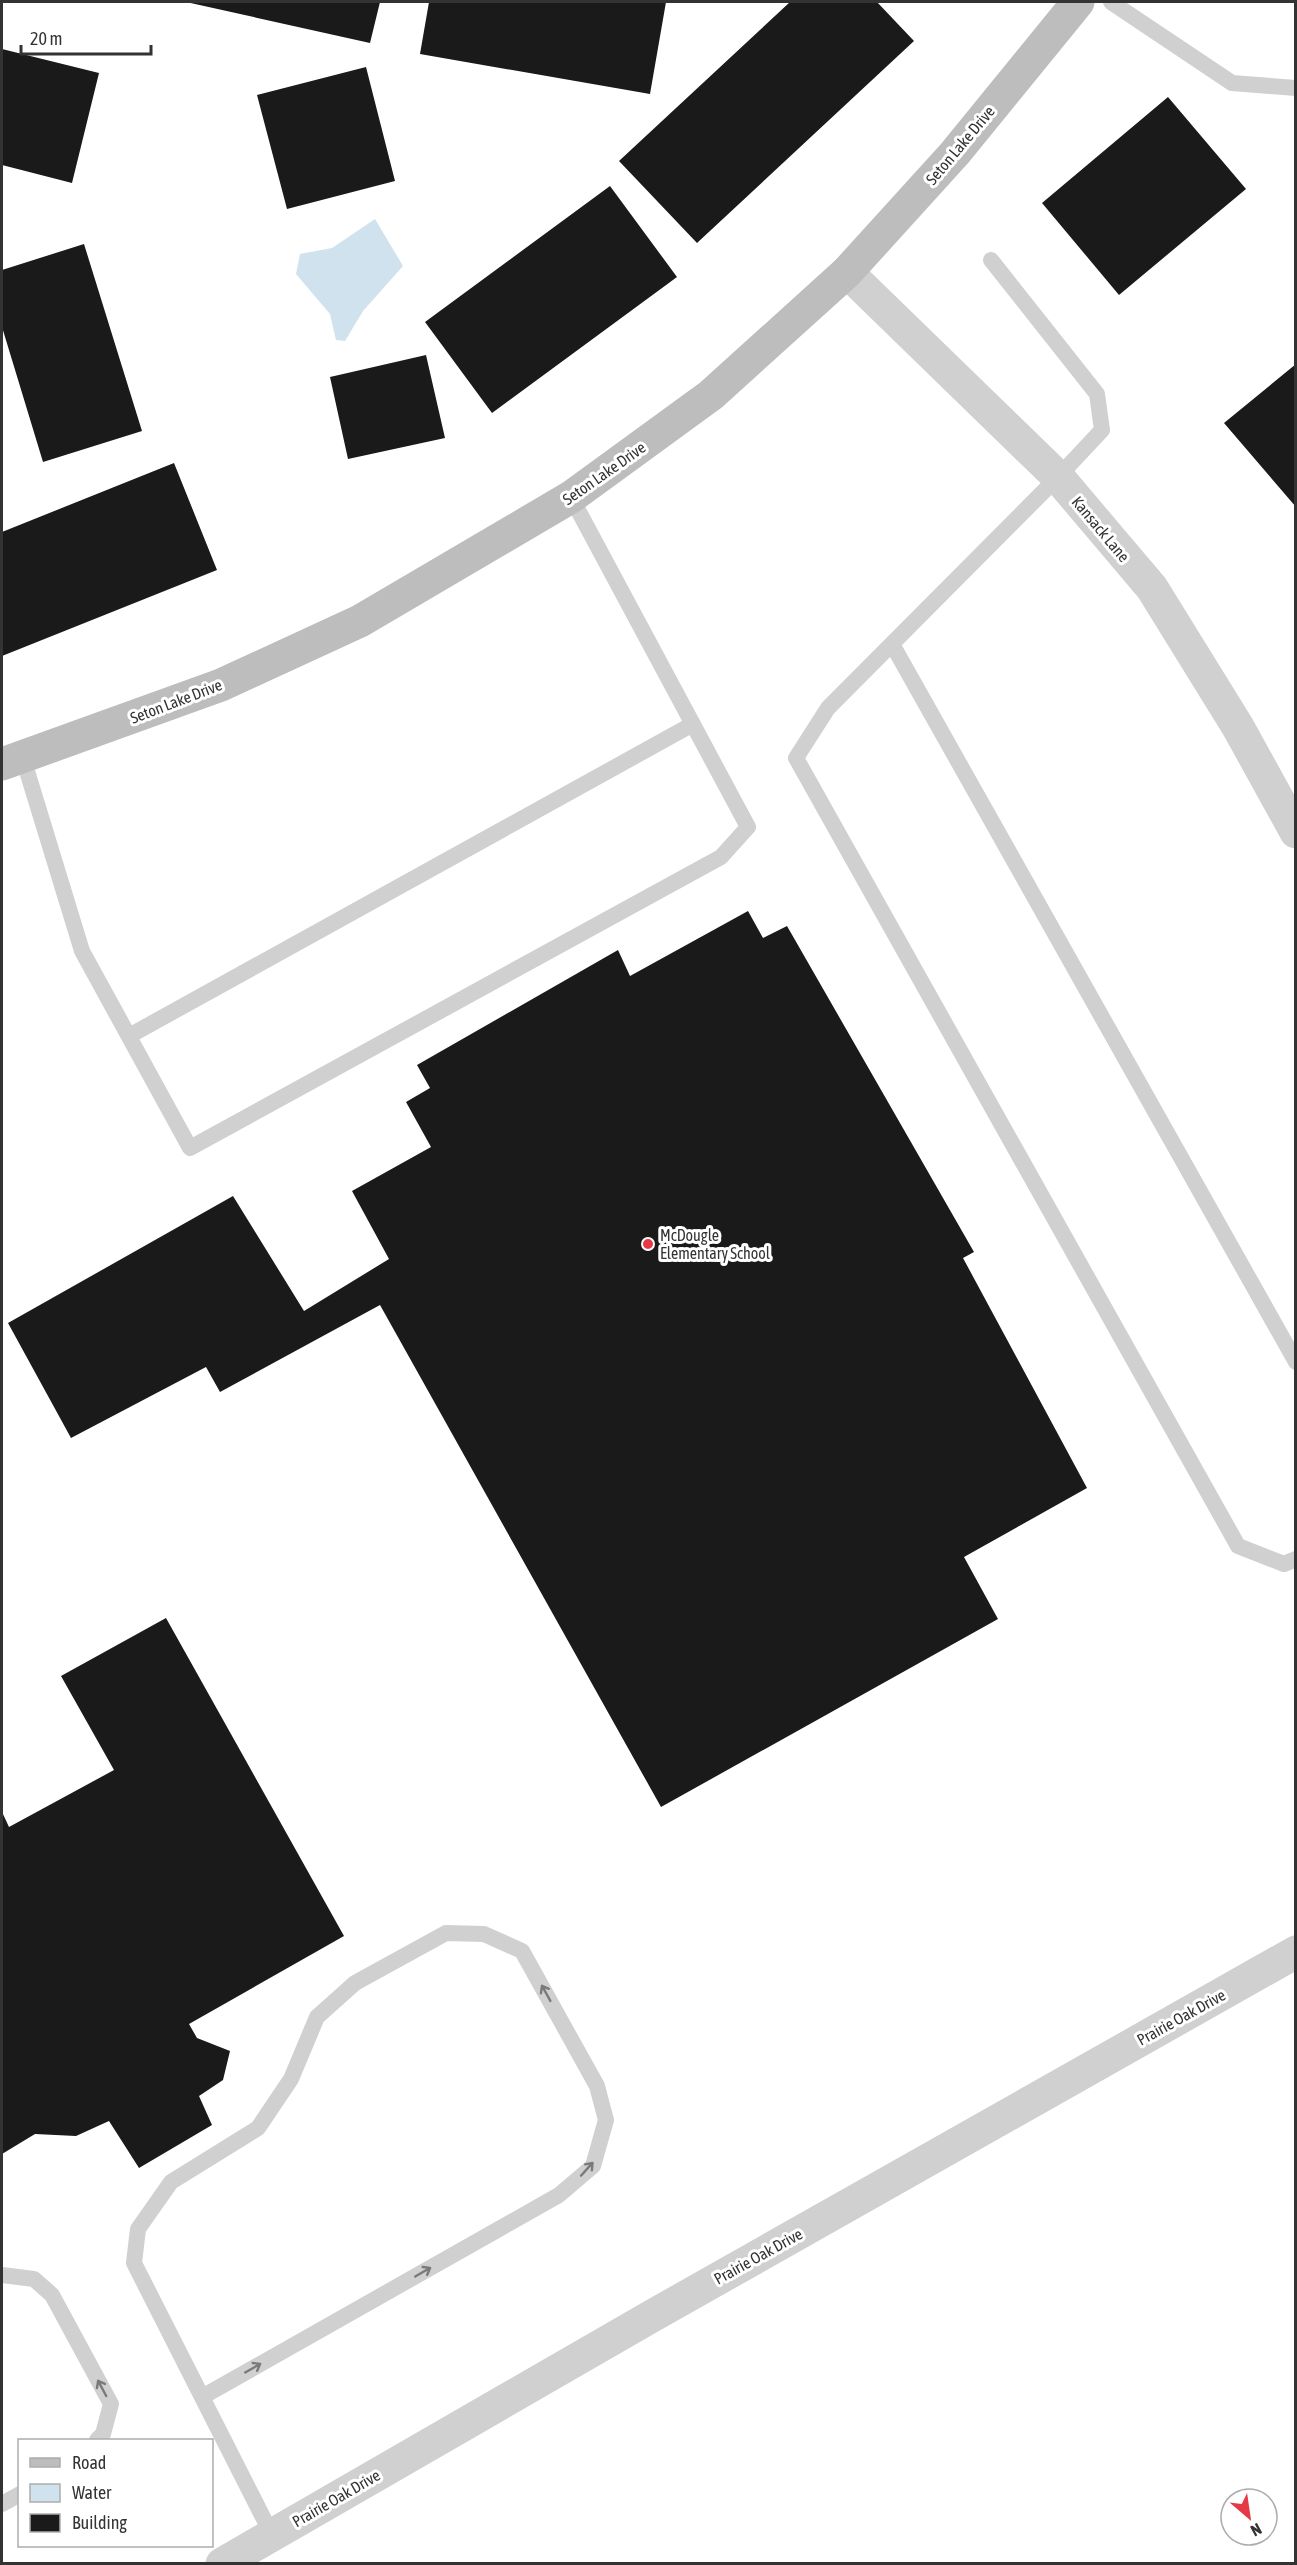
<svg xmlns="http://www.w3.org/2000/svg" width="1297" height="2565" font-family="'Asap Condensed',sans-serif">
	<rect width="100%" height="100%" fill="#fff"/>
	<!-- water -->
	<path fill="#cfe2ee" d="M 375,219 L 403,266 L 363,311 L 345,341 L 336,340 L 330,314 L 296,274 L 300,254 L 332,248 Z"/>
	<!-- building -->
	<path fill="#1a1a1a" d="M 186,2 L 380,2 L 370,43 Z
		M 429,2 L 666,2 L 650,94 L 420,54 Z
		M 790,2 L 877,2 L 914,41 L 697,243 L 619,161 Z
		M 2,49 L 99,73 L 72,183 L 2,165 Z
		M 366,67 L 395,181 L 287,209 L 257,95 Z
		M 1168,97 L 1246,189 L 1119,295 L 1042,203 Z
		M 610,186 L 677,277 L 492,413 L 425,322 Z
		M 84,244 L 142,431 L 43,462 L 2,327 L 2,270 Z
		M 426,355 L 445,438 L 348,459 L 330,377 Z
		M 1296,364 L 1296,507 L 1224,423 Z
		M 174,463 L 217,570 L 2,656 L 2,532 Z
		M 748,911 L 763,938 L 787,926 L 974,1252 L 963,1258 L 1087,1488 L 964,1557 L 998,1619 L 661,1807 L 380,1305 L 220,1392 L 206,1367 L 71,1438 L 8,1323 L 233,1196 L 304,1311 L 389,1259 L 352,1191 L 431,1147 L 406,1102 L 430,1088 L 417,1065 L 618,950 L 630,976 Z
		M 166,1618 L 344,1936 L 189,2024 L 197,2038 L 230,2051 L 223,2080 L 199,2096 L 212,2125 L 139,2168 L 109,2121 L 76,2136 L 35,2134 L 2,2154 L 2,1812 L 9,1827 L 114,1770 L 61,1676 Z"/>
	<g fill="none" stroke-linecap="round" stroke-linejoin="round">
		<!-- lane -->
		<path stroke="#d0d0d0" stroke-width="16" d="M 1111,2 L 1232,83 L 1296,88
			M 991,260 L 1097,394 L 1102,430 L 1058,477 L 828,708 L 796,758 L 1238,1546 L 1284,1564 L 1296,1559
			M 892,644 L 1296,1362
			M 23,758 L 82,951 L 190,1148 L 721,857 L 748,827 L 571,497
			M 129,1036 L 693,724
			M 2,2275 L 34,2279 L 52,2295 L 111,2404 L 103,2434 L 97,2440
			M 202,2397 L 559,2195 L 593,2166 L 606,2120 L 597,2086 L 522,1951 L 484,1934 L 446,1933 L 355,1983 L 317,2017 L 291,2079 L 258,2128 L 171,2182 L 138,2229 L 134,2263 L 272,2535
			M 2,2504 L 20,2494"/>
		<!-- street -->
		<path stroke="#d0d0d0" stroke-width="33" d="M 847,272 L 1058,477 L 1152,588 L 1238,727 L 1296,832
			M 222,2564 L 652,2316 L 1296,1952"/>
		<!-- secondary -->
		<path stroke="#bdbdbd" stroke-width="33" d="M 2,764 L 221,685 L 360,621 L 571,497 L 711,395 L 847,272 L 955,153 L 1078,2"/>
	</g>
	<!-- one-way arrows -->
	<defs><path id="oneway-shaft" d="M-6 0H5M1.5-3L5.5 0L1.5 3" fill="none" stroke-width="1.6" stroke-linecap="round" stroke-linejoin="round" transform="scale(1.5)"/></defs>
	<g stroke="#7a7a7a">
		<use href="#oneway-shaft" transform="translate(546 1993) rotate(-119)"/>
		<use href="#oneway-shaft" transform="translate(587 2169) rotate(-48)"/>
		<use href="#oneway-shaft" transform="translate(423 2272) rotate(-30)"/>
		<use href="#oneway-shaft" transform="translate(253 2368) rotate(-30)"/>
		<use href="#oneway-shaft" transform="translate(102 2388) rotate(-118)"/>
	</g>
	<!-- markers -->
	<circle fill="#e63946" stroke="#fff" stroke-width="2" cx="648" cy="1244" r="6"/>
	<g text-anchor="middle" stroke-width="6" stroke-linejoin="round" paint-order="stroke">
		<!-- street labels -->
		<g font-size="16" fill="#333" stroke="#fff">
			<text transform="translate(960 145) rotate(-50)" y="6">Seton Lake Drive</text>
			<text transform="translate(604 473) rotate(-35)" y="6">Seton Lake Drive</text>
			<text transform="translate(1101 529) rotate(50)" y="6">Kansack Lane</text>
			<text transform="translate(176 701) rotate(-21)" y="6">Seton Lake Drive</text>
			<text transform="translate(1181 2017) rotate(-29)" y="6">Prairie Oak Drive</text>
			<text transform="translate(758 2256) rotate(-29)" y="6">Prairie Oak Drive</text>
			<text transform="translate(336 2498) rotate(-30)" y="6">Prairie Oak Drive</text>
		</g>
		<!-- poi labels -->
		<g font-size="16" fill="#333" stroke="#fff" text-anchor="start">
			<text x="660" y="1241">McDougle<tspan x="660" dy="18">Elementary School</tspan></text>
		</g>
	</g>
	<!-- border -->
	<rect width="1297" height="2565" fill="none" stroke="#333333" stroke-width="6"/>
	<!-- legend -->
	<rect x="18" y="2439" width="195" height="108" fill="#ffffff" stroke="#adadad" stroke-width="1.5"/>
	<rect x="30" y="2458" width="30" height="9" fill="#bdbdbd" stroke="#adadad" stroke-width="1.5"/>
	<text x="72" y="2469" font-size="18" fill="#333333">Road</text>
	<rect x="30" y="2484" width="30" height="18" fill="#cfe2ee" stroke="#adadad" stroke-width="1.5"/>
	<text x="72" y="2499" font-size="18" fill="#333333">Water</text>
	<rect x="30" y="2514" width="30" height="18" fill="#1a1a1a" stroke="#adadad" stroke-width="1.5"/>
	<text x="72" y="2529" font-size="18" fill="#333333">Building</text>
	<!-- north arrow -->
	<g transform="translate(1249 2517) rotate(151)"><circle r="28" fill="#ffffff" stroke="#adadad" stroke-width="1.5"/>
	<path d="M0-4.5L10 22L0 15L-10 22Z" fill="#e63946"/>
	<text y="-9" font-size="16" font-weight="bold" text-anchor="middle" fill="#333333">N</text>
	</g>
	<!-- scale -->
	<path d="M21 45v9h130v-9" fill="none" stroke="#333333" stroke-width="3"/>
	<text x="30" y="45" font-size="18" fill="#333333" stroke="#ffffff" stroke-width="4.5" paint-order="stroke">20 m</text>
</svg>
